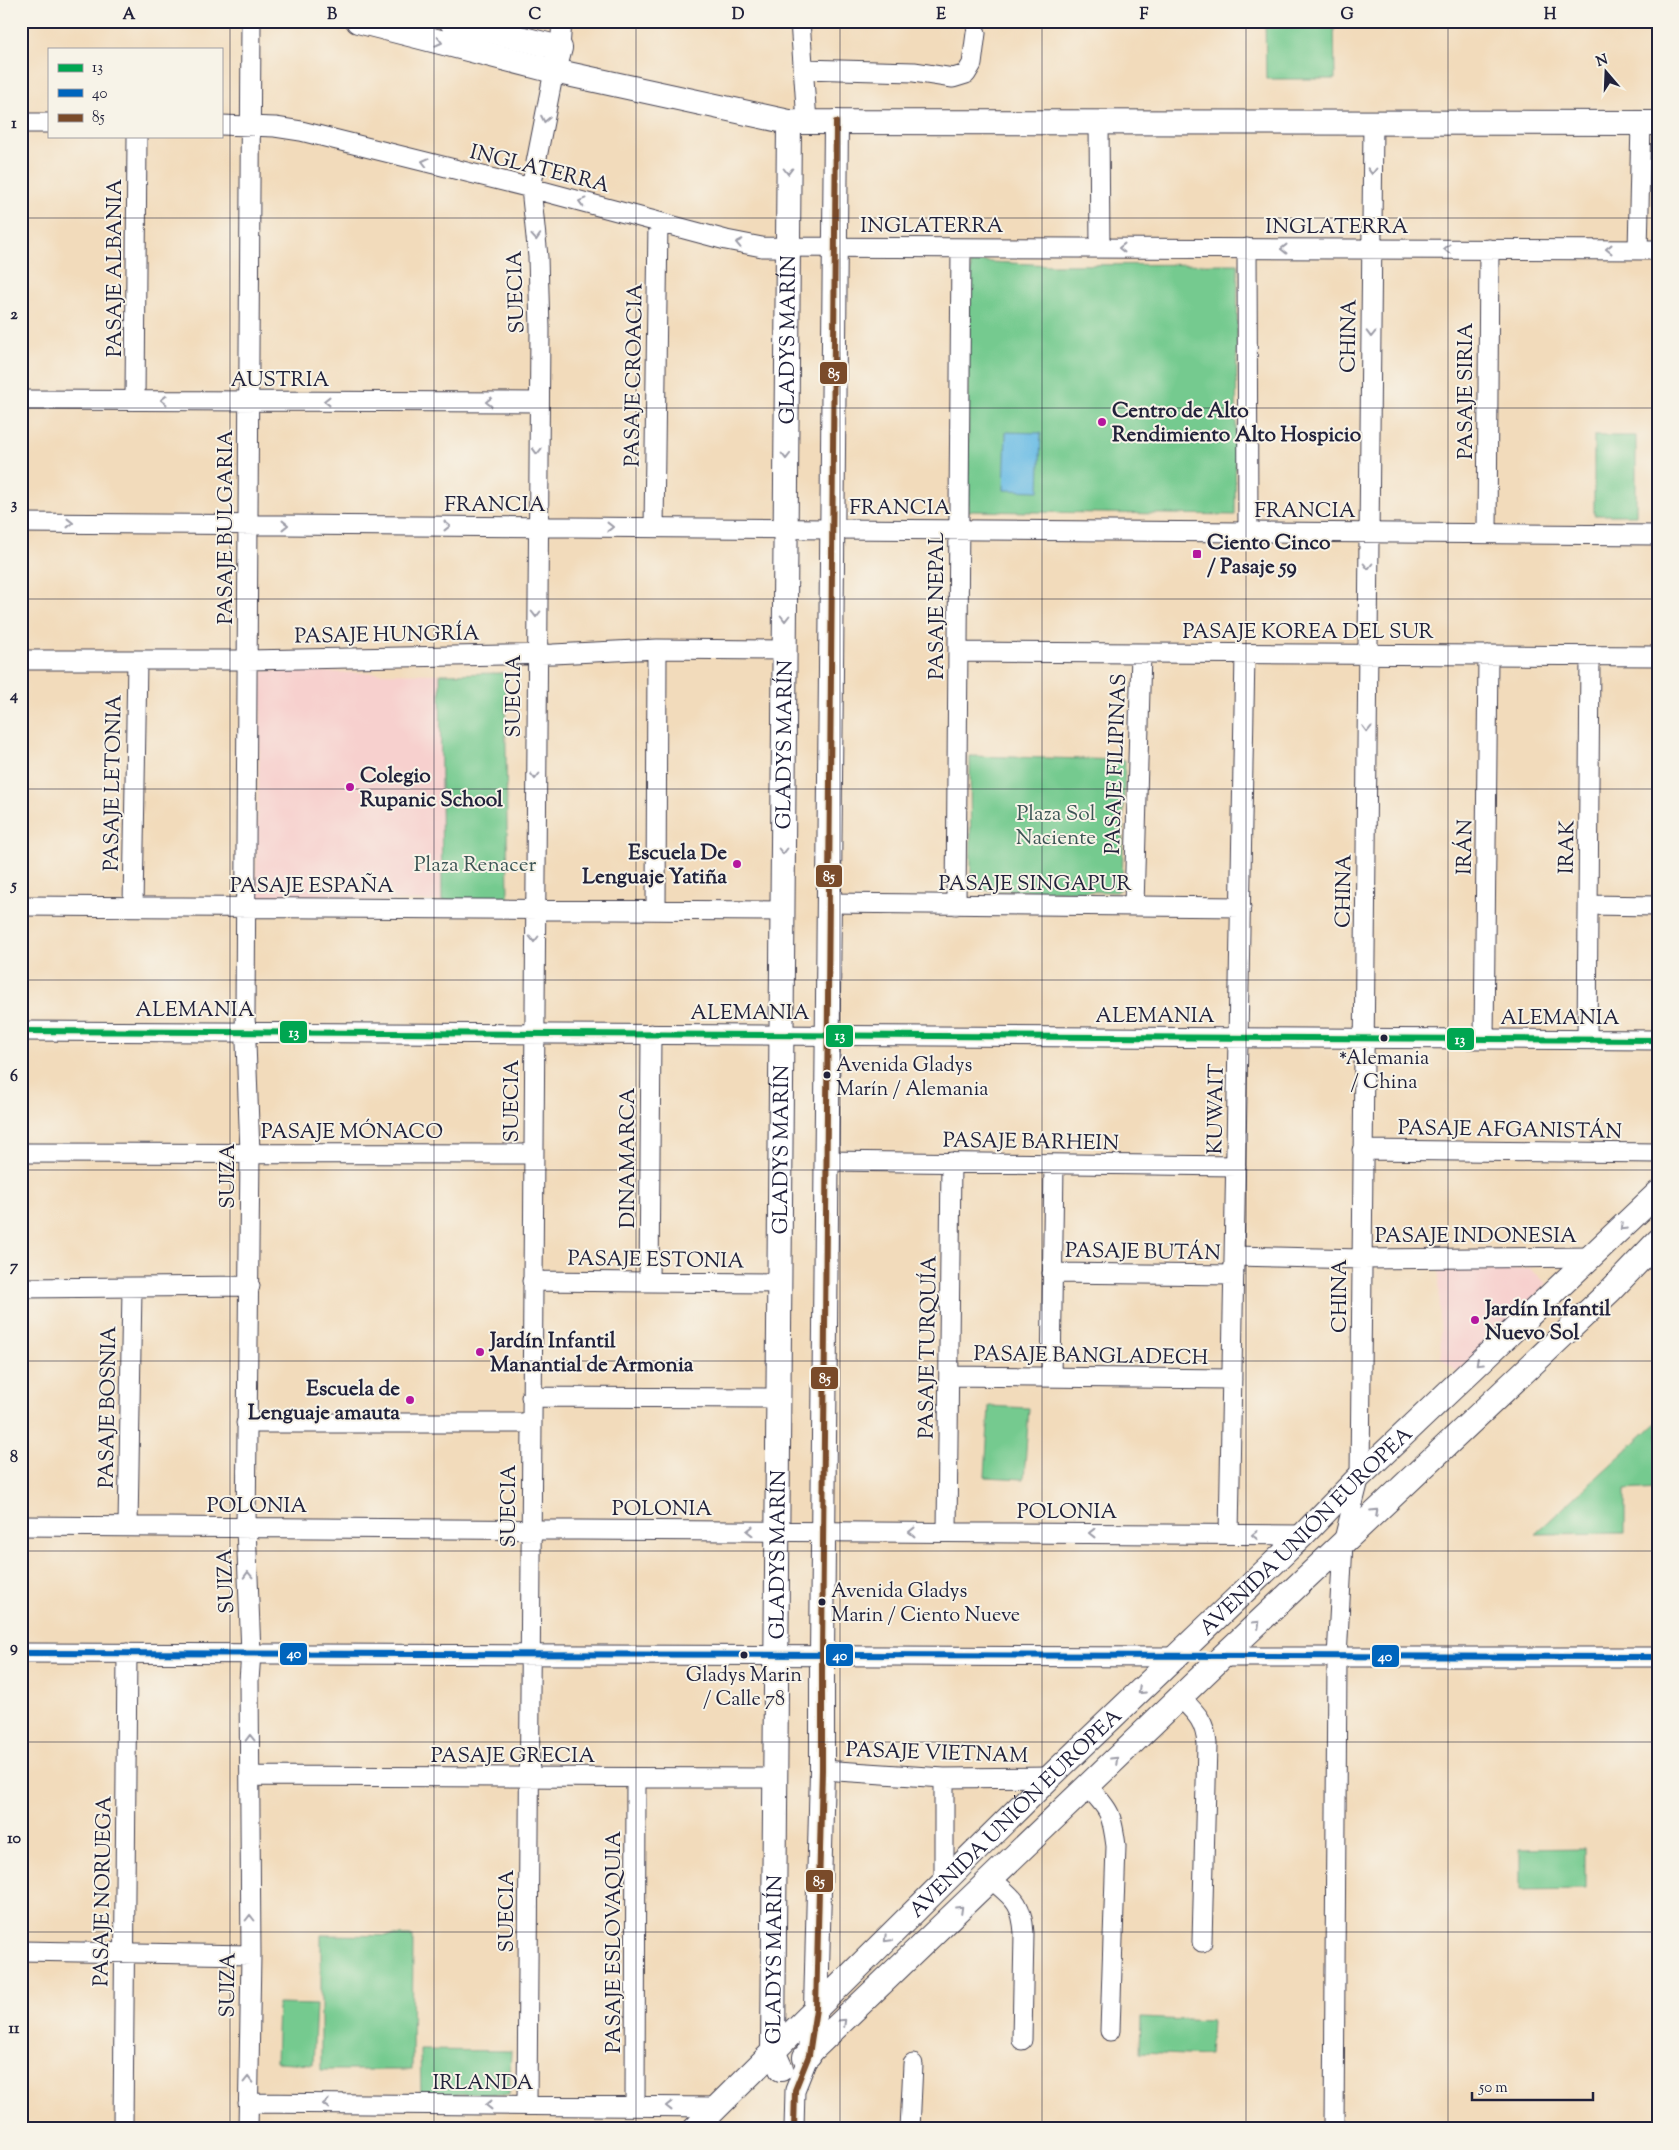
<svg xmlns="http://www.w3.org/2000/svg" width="1679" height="2150" font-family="'Sorts Mill Goudy',serif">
	<rect width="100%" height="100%" fill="#f7f3e8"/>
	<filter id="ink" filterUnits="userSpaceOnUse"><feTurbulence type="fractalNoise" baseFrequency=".02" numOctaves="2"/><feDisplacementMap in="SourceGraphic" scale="10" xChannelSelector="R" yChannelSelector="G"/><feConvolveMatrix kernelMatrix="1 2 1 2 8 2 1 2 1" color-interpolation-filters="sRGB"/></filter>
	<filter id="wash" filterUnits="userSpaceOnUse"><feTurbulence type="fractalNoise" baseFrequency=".0096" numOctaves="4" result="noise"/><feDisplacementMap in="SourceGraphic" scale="20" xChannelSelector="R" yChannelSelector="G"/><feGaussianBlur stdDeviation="1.12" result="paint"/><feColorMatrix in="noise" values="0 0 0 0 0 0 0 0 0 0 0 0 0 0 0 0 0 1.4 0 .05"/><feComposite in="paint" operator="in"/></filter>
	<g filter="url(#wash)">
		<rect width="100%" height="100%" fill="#f2dbbb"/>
		<!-- built -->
		<path fill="#f7d0ce" d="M 262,671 L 440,674 L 442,901 L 255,901 Z
			M 1530,1269 L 1548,1283 L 1458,1373 L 1441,1358 L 1439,1271 Z"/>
		<!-- green -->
		<path fill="#75ca8f" stroke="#4c7665" d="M 1265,21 L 1334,21 L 1335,79 L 1266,79 Z
			M 971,261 L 1050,265 L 1238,264 L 1235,515 L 968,511 L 968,331 Z
			M 1594,436 L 1636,436 L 1636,515 L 1594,515 Z
			M 505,673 L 508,900 L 442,901 L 440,674 Z
			M 970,756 L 1125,760 L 1122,888 L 1116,892 L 977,890 L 971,883 Z
			M 989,1406 L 1029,1408 L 1024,1479 L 985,1477 Z
			M 1658,1421 L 1658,1488 L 1625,1490 L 1625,1533 L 1535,1534 Z
			M 1585,1848 L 1585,1889 L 1520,1890 L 1520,1849 Z
			M 321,1935 L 413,1936 L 412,2070 L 321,2070 Z
			M 278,2004 L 316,2005 L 313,2064 L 276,2062 Z
			M 1141,2018 L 1211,2021 L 1209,2055 L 1140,2052 Z
			M 420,2050 L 511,2051 L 509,2094 L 421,2094 Z"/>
		<!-- water -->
		<path fill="#69bce5" stroke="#466f90" d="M 1006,432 L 1041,433 L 1039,491 L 1004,490 Z"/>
	</g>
	<g filter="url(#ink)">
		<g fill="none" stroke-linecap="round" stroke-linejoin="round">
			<defs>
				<path id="minor" d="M 800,21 L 807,122
					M 560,48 L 562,21
					M 803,69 L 914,72 L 953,78 L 966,74 L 972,64 L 976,33
					M 1099,122 L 1100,248
					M 21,123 L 49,123
					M 221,125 L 275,127 L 301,131 L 531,188 L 726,240 L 762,247 L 1658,250
					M 1247,248 L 1248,532
					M 1638,250 L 1641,123
					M 21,400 L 538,402
					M 135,400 L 137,136
					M 21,523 L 1658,535
					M 654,528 L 658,222
					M 1487,534 L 1489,249
					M 958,652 L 1658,656
					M 21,660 L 247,660 L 553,654 L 657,649 L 785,650
					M 828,903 L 1241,907
					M 956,905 L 961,248
					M 1588,905 L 1658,906
					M 21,906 L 783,911
					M 1134,906 L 1141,653
					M 133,907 L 137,660
					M 656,910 L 657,649
					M 21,1031 L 1658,1040
					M 1484,1039 L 1488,655
					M 1587,1040 L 1590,656
					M 1362,1150 L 1658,1153
					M 21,1153 L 533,1154
					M 826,1161 L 1236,1166
					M 1235,1256 L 1362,1259 L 1592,1257
					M 1052,1273 L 1234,1275
					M 532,1281 L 780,1283
					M 649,1282 L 651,1034
					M 21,1288 L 250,1286
					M 949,1376 L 1232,1379
					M 1051,1377 L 1054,1164
					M 531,1397 L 778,1398
					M 246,1423 L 531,1423
					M 21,1526 L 1303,1535
					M 128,1526 L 132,1288
					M 947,1532 L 951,1162
					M 1229,1534 L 1245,654
					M 21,1653 L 1176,1657
					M 1222,1657 L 1658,1657
					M 1181,1698 C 1197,1714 1205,1721 1207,1744 L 1202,1942
					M 822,1770 L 944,1778 L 1050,1777
					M 250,1776 L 776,1778
					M 1088,1787 C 1110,1810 1112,1814 1116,1846 L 1110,2031
					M 991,1879 C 1013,1898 1022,1902 1024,1933 L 1022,2040
					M 944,1882 L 944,1778
					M 21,1951 L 251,1955
					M 248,2103 L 717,2107
					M 527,2105 L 540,329 L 538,257 L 531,188 L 554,71
					M 635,2106 L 636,1778
					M 123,2129 L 127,1653
					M 248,2129 L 251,1955 L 249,1681 L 251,1653 L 246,1527 L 250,1153 L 245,1015 L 251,21
					M 794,2129 L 795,2090 L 809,2055
					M 910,2129 L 913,2064
					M 1334,2129 L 1337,1658 L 1343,1543 L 1360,1476 L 1373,122"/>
				<g id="tertiary">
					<path d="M 358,21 L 554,71 L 789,122 L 1658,123"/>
					<path d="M 451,21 L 560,48 L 554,71"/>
					<path d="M 809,2055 L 816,2009 L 822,1770 L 822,1656 L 836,122"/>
					<path d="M 805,2057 L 1222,1657 L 1611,1290 L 1658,1241"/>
					<path id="s1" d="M 781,2069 L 773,2051 L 789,122"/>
					<path id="s2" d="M 695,2129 L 1050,1777 L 1303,1535 L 1360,1476 L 1658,1193"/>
				</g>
			</defs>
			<!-- minor casing -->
			<use href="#minor" stroke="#413e4e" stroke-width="21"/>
			<!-- tertiary casing -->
			<use href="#tertiary" stroke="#413e4e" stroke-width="26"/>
			<!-- minor -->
			<use href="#minor" stroke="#fff" stroke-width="19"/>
			<!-- tertiary -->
			<use href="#tertiary" stroke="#fff" stroke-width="24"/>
			<defs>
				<path id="bus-1" d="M 21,1031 L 1658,1040"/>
				<path id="bus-2" d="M 21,1653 L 1658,1657"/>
				<path id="bus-3" d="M 794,2129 L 795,2090 L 809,2055 L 816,2009 L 822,1770 L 822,1656 L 836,122"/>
			</defs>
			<!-- bus-1 casing -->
			<use href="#bus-1" stroke="#f7f3e8" stroke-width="10"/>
			<!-- bus-2 casing -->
			<use href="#bus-2" stroke="#f7f3e8" stroke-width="10"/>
			<!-- bus-3 casing -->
			<use href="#bus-3" stroke="#f7f3e8" stroke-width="10"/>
			<!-- bus-1 -->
			<use href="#bus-1" stroke="#00a651" stroke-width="6"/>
			<!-- bus-2 -->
			<use href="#bus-2" stroke="#0065bd" stroke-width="6"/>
			<!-- bus-3 -->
			<use href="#bus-3" stroke="#7a4b2a" stroke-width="6"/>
		</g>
		<!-- one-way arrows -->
		<defs><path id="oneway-chevron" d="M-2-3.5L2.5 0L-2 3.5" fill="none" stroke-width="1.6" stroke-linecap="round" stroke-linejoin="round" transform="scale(1.25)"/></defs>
		<g stroke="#9c9ca7">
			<use href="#oneway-chevron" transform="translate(439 42) rotate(14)"/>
			<use href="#oneway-chevron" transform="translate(545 119) rotate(101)"/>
			<use href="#oneway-chevron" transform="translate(425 162) rotate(-166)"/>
			<use href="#oneway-chevron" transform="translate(788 171) rotate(90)"/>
			<use href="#oneway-chevron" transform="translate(1372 171) rotate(91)"/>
			<use href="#oneway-chevron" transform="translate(582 202) rotate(-165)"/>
			<use href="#oneway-chevron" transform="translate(536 237) rotate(86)"/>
			<use href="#oneway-chevron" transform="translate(739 243) rotate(-168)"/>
			<use href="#oneway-chevron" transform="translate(1122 248) rotate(-180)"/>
			<use href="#oneway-chevron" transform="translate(1284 249) rotate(-180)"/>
			<use href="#oneway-chevron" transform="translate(1447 249) rotate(-180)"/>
			<use href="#oneway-chevron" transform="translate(1609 249) rotate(-180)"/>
			<use href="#oneway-chevron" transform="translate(1371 334) rotate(91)"/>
			<use href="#oneway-chevron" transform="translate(164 400) rotate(-180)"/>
			<use href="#oneway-chevron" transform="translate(327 401) rotate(-180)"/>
			<use href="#oneway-chevron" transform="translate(489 402) rotate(-180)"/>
			<use href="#oneway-chevron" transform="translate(537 451) rotate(91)"/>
			<use href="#oneway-chevron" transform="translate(786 456) rotate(90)"/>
			<use href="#oneway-chevron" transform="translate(70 523)"/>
			<use href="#oneway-chevron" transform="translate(285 525)"/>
			<use href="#oneway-chevron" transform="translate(447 526)"/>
			<use href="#oneway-chevron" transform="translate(610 527)"/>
			<use href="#oneway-chevron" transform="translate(1368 566) rotate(90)"/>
			<use href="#oneway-chevron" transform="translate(536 614) rotate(90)"/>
			<use href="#oneway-chevron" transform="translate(785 618) rotate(90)"/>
			<use href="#oneway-chevron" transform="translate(1367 729) rotate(91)"/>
			<use href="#oneway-chevron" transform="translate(535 776) rotate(90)"/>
			<use href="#oneway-chevron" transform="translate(783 851) rotate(90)"/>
			<use href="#oneway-chevron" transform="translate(534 939) rotate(90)"/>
			<use href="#oneway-chevron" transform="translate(1623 1227) rotate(136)"/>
			<use href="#oneway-chevron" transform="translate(1479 1363) rotate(137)"/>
			<use href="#oneway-chevron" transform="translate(1375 1512) rotate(-43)"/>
			<use href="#oneway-chevron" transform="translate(750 1531) rotate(-180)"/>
			<use href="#oneway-chevron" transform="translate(912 1532) rotate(-180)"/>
			<use href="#oneway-chevron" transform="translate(1092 1533) rotate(-180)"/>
			<use href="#oneway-chevron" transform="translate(1255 1535) rotate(-180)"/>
			<use href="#oneway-chevron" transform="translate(248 1575) rotate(-92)"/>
			<use href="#oneway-chevron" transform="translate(1257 1624) rotate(-43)"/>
			<use href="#oneway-chevron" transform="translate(1141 1691) rotate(136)"/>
			<use href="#oneway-chevron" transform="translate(250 1738) rotate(-91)"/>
			<use href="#oneway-chevron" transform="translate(1115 1760) rotate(-44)"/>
			<use href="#oneway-chevron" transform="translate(960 1909) rotate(-44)"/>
			<use href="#oneway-chevron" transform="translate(250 1918) rotate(-90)"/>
			<use href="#oneway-chevron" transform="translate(887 1939) rotate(135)"/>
			<use href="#oneway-chevron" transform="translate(843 2022) rotate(-44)"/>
			<use href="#oneway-chevron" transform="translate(248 2080) rotate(-89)"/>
			<use href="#oneway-chevron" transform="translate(326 2104) rotate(-180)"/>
			<use href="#oneway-chevron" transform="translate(489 2105) rotate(-180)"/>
			<use href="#oneway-chevron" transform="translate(669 2106) rotate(-180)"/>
		</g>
	</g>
	<!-- grid -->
	<path fill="none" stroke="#22223b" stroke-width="1" stroke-opacity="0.55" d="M 230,21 L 230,2129M 434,21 L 434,2129M 636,21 L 636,2129M 840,21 L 840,2129M 1042,21 L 1042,2129M 1246,21 L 1246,2129M 1448,21 L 1448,2129M 21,218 L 1658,218M 21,408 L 1658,408M 21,599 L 1658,599M 21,789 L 1658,789M 21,980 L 1658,980M 21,1170 L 1658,1170M 21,1361 L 1658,1361M 21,1551 L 1658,1551M 21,1742 L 1658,1742M 21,1932 L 1658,1932"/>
	<!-- markers -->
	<g fill="#b5179e" stroke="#f7f3e8" stroke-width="2">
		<circle cx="1102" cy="422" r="5"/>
		<rect x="1192" y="549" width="10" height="10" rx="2.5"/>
		<circle cx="350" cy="787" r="5"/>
		<circle cx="737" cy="864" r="5"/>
		<circle cx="1475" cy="1320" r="5"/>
		<circle cx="480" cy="1352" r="5"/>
		<circle cx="410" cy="1400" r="5"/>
	</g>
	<g fill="#22223b" stroke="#f7f3e8" stroke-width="2">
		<circle cx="1384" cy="1038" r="4.5"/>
		<circle cx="827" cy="1075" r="4.5"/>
		<circle cx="822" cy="1602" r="4.5"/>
		<circle cx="744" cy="1655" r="4.5"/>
	</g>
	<g text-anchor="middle" stroke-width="4" stroke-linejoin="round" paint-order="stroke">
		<!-- bus labels -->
		<g font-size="20" fill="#22223b" stroke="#f7f3e8">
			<text x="1384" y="1064">*Alemania<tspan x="1384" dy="24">/ China</tspan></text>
			<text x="836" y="1071" text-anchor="start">Avenida Gladys<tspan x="836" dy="24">Marín / Alemania</tspan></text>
			<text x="831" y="1597" text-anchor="start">Avenida Gladys<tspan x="831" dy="24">Marin / Ciento Nueve</tspan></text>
			<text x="744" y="1681">Gladys Marin<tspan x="744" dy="24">/ Calle 78</tspan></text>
		</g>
		<!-- street labels -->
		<g font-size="21" fill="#22223b" stroke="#f7f3e8">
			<text transform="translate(540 168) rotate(14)" y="7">INGLATERRA</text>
			<text x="932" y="232">INGLATERRA</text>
			<text x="1337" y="233">INGLATERRA</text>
			<text transform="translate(114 268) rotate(-90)" y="7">PASAJE ALBANIA</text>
			<text transform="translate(515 292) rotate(-92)" y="7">SUECIA</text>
			<text transform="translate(1348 336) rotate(-89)" y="7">CHINA</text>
			<text dy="7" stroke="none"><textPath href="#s1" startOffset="1731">GLADYS MARÍN</textPath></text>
			<text transform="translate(633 375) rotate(-89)" y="7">PASAJE CROACIA</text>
			<text x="280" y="386">AUSTRIA</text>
			<text transform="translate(1465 391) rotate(-90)" y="7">PASAJE SIRIA</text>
			<text x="495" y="511">FRANCIA</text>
			<text x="900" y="514">FRANCIA</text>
			<text x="1305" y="517">FRANCIA</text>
			<text transform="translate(225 527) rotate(-90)" y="7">PASAJE BULGARIA</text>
			<text transform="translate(936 606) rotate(-90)" y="7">PASAJE NEPAL</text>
			<text x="1308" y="638">PASAJE KOREA DEL SUR</text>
			<text transform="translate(387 634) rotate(-1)" y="7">PASAJE HUNGRÍA</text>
			<text transform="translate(513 696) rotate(-90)" y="7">SUECIA</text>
			<text dy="7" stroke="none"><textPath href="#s1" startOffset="1326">GLADYS MARÍN</textPath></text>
			<text transform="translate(1115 764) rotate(-88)" y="7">PASAJE FILIPINAS</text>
			<text transform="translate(112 783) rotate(-89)" y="7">PASAJE LETONIA</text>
			<text transform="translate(1464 847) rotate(-89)" y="7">IRÁN</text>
			<text transform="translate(1566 847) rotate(-89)" y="7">IRAK</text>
			<text x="1035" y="890">PASAJE SINGAPUR</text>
			<text x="312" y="892">PASAJE ESPAÑA</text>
			<text transform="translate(1343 891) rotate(-89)" y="7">CHINA</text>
			<text x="195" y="1016">ALEMANIA</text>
			<text x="750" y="1019">ALEMANIA</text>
			<text x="1155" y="1022">ALEMANIA</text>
			<text x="1560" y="1024">ALEMANIA</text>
			<text transform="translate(511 1101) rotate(-90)" y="7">SUECIA</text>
			<text transform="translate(1215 1109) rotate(-89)" y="7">KUWAIT</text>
			<text transform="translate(1510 1129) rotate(1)" y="7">PASAJE AFGANISTÁN</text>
			<text x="352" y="1138">PASAJE MÓNACO</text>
			<text transform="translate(1031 1141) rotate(1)" y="7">PASAJE BARHEIN</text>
			<text dy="7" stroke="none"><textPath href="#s1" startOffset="921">GLADYS MARÍN</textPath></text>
			<text transform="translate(627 1158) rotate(-90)" y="7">DINAMARCA</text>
			<text transform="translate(227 1176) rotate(-90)" y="7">SUIZA</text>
			<text x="1476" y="1242">PASAJE INDONESIA</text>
			<text transform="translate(1143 1251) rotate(1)" y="7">PASAJE BUTÁN</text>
			<text transform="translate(656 1259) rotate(1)" y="7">PASAJE ESTONIA</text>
			<text transform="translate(1339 1296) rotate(-90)" y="7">CHINA</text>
			<text transform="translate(927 1347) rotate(-89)" y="7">PASAJE TURQUÍA</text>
			<text transform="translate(1091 1355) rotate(1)" y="7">PASAJE BANGLADECH</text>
			<text transform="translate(107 1407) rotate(-89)" y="7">PASAJE BOSNIA</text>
			<text x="257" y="1512">POLONIA</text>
			<text transform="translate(508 1506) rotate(-90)" y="7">SUECIA</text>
			<text x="662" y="1515">POLONIA</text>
			<text x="1067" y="1518">POLONIA</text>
			<text dy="7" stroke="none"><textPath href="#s2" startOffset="855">AVENIDA UNIÓN EUROPEA</textPath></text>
			<text dy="7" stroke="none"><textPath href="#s1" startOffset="516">GLADYS MARÍN</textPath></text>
			<text transform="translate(225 1581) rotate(-92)" y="7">SUIZA</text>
			<text transform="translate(937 1752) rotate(2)" y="7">PASAJE VIETNAM</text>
			<text x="513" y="1762">PASAJE GRECIA</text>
			<text dy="7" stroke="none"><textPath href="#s2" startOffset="450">AVENIDA UNIÓN EUROPEA</textPath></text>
			<text transform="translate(102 1891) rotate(-89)" y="7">PASAJE NORUEGA</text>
			<text transform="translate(506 1911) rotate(-90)" y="7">SUECIA</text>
			<text transform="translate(613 1942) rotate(-90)" y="7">PASAJE ESLOVAQUIA</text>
			<text dy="7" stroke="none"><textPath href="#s1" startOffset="111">GLADYS MARÍN</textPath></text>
			<text transform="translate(227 1985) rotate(-89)" y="7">SUIZA</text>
			<text x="483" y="2089">IRLANDA</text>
		</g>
		<!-- poi labels -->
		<g font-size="21" font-weight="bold" fill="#22223b" stroke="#f7f3e8" text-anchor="start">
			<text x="1112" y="417">Centro de Alto<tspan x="1112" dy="24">Rendimiento Alto Hospicio</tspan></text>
			<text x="1207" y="549">Ciento Cinco<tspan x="1207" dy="24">/ Pasaje 59</tspan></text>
			<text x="360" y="782">Colegio<tspan x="360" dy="24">Rupanic School</tspan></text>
			<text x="727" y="859" text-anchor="end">Escuela De<tspan x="727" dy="24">Lenguaje Yatiña</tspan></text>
			<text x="1485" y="1315">Jardín Infantil<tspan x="1485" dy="24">Nuevo Sol</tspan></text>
			<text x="490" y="1347">Jardín Infantil<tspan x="490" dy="24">Manantial de Armonia</tspan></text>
			<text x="400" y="1395" text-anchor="end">Escuela de<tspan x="400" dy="24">Lenguaje amauta</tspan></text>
		</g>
		<!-- park labels -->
		<g font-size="21" fill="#3b5454" stroke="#f7f3e8">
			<text x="1056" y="820">Plaza Sol<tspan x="1056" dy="24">Naciente</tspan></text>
			<text x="475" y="871">Plaza Renacer</text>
		</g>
	</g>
	<g stroke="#f7f3e8" stroke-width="2">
		<rect x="819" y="361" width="29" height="24" rx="5" fill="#7a4b2a"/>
		<rect x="815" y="864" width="28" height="24" rx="5" fill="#7a4b2a"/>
		<rect x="279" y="1020" width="29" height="24" rx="5" fill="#00a651"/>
		<rect x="825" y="1024" width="29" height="24" rx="5" fill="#00a651"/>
		<rect x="1446" y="1027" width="29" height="24" rx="5" fill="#00a651"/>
		<rect x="810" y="1366" width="29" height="24" rx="5" fill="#7a4b2a"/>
		<rect x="279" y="1642" width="29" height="24" rx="5" fill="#0065bd"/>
		<rect x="825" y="1643" width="29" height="24" rx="5" fill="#0065bd"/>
		<rect x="1371" y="1644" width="29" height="24" rx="5" fill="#0065bd"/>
		<rect x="805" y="1869" width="29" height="24" rx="5" fill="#7a4b2a"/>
	</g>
	<g font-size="14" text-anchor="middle" font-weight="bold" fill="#fff">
		<text x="834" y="378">85</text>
		<text x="829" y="881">85</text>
		<text x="294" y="1037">13</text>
		<text x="840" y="1040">13</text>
		<text x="1460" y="1044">13</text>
		<text x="825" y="1383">85</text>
		<text x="294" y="1658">40</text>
		<text x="840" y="1660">40</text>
		<text x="1385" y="1661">40</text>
		<text x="819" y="1886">85</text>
	</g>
	<!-- margin -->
	<rect width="1679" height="2150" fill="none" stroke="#f7f3e8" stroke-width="55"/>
	<!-- legend -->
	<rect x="48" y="48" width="175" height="90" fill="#f7f3e8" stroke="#a29fa3"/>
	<rect x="58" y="64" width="25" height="8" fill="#00a651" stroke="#a29fa3"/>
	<text x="92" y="72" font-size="15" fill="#22223b">13</text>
	<rect x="58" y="89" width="25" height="8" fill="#0065bd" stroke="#a29fa3"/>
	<text x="92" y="98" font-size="15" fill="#22223b">40</text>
	<rect x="58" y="114" width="25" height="8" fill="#7a4b2a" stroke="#a29fa3"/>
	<text x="92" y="122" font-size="15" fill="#22223b">85</text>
	<!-- north arrow -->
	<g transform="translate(1606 72) rotate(341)" stroke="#f7f3e8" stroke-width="4" paint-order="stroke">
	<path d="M0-4L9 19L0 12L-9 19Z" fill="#22223b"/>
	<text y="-8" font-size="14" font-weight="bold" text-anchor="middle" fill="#22223b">N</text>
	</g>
	<!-- scale -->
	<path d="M1472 2092v8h121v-8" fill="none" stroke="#22223b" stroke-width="2.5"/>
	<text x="1479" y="2092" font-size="15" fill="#22223b" stroke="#f7f3e8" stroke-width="4" paint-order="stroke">50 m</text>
	<rect x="28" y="28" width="1624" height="2094" fill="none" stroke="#22223b" stroke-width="2"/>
	<g font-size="16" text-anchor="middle" font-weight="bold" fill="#22223b">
		<text x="129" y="19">A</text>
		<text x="332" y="19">B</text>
		<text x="535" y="19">C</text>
		<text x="738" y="19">D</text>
		<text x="941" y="19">E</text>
		<text x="1144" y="19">F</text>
		<text x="1347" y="19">G</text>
		<text x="1550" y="19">H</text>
		<text x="14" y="128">1</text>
		<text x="14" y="319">2</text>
		<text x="14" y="509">3</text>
		<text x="14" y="700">4</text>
		<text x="14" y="890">5</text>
		<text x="14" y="1081">6</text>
		<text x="14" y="1271">7</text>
		<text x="14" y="1462">8</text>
		<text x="14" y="1652">9</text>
		<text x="14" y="1843">10</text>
		<text x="14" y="2033">11</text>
	</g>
</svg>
